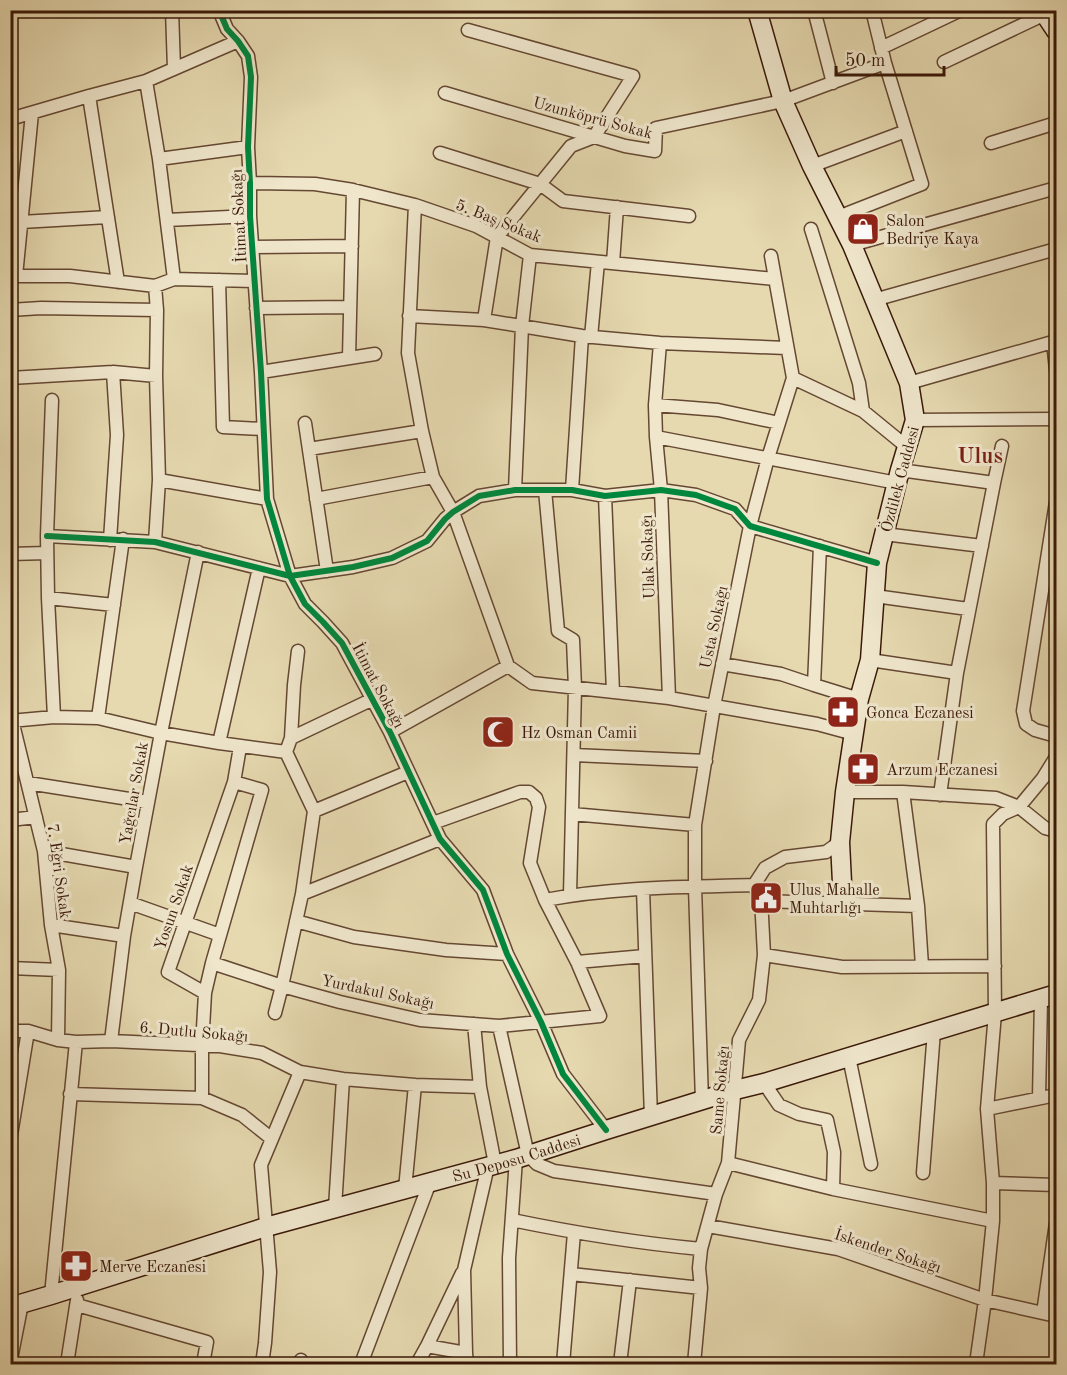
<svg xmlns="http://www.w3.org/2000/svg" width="1067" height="1375" font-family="'Old Standard TT',serif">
	<rect width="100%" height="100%" fill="#e6d9b0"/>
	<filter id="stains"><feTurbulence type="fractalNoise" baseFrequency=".00333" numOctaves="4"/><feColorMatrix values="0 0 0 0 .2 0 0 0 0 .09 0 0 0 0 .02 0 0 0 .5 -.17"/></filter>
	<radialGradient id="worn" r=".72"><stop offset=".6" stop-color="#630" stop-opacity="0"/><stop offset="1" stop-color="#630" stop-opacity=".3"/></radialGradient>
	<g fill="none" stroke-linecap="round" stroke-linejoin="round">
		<defs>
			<path id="minor" d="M 172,10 L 174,69
				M 219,10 L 227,29 L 238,41 L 248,56 L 251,77 L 248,147 L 250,183 L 250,216 L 261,372 L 267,499 L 290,576 L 305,604 L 323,622 L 342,643 L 390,732 L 440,839 L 483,890 L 507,954 L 541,1022 L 563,1074 L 606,1130
				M 814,10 L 833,83
				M 468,30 L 633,76 L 594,137 L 571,146 L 497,237 L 484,320
				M 881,48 L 961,10
				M 944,62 L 1045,14
				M 146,81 L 159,159 L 174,279
				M 445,93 L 625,146 L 655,151 L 656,128 L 783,101 L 885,63
				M 89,96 L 118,282
				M 10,119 L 89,96 L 146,81 L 238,41
				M 991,143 L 1056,123
				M 440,153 L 540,184 L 563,201 L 689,216
				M 159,159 L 248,147
				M 812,166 L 906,131
				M 250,183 L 315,184 L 353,190 L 415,205 L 476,226 L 530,255 L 775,279
				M 415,205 L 408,353 L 422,431 L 433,477 L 453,512 L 508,666
				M 838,217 L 922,184 L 885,63 L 872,10
				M 167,220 L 250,216
				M 21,222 L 108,217
				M 811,229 L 859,383 L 863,411
				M 852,245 L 1056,188
				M 252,247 L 352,246
				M 771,256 L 793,378 L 863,411 L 907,447
				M 613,263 L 617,207
				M 10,276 L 70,276 L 155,286 L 174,279 L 254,281
				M 16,276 L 32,113
				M 219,280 L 223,427 L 263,429
				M 874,300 L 1056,249
				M 256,308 L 350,307
				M 10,310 L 41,308 L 157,310
				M 409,316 L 484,320 L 582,336 L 660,343 L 786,348
				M 591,337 L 598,262
				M 1053,342 L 1056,370
				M 660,343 L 655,405 L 656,437 L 661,490 L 669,698
				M 349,358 L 353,190
				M 261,372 L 375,354
				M 10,378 L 113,372 L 156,376
				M 909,383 L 1056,341
				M 52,400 L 47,536 L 48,598 L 54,717
				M 655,405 L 718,410 L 779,423
				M 915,420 L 1056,419
				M 305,423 L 327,571
				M 656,437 L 897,483
				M 309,449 L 422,431
				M 900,470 L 994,483 L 957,673 L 940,795
				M 159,480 L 267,499
				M 994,483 L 1002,446
				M 515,490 L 522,326 L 530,255
				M 545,490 L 558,631 L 573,640 L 575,688 L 570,895
				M 572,490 L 582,336
				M 605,496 L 613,692
				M 316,499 L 433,477
				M 1056,502 L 1023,711 L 1026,724 L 1035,730 L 1056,736
				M 884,534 L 982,546
				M 47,536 L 155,542 L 290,576 L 353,567 L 392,558 L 427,541 L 445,519 L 453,512 L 479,496 L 515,490 L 572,490 L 605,496 L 661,490 L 696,495 L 735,509 L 750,526 L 877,563
				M 110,540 L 117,435 L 113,372
				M 155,542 L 159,480 L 156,376 L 157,310 L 155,286
				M 820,546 L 814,685 L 859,699
				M 10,554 L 47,553
				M 875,596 L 968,609
				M 48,598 L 114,605
				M 870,660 L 957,673
				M 722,664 L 781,674 L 814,685
				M 508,666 L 532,683 L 669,698 L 817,724 L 854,734
				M 10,710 L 12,720 L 44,851 L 51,925 L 59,970 L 58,1040
				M 98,718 L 123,539
				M 10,721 L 54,717 L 98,718 L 161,733 L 219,743 L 286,752 L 291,738 L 373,699
				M 390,732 L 508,666
				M 291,738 L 294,685 L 298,651
				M 219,743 L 259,568
				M 574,755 L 706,761
				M 28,783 L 148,802
				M 845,792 L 903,792 L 996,798 L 1019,807 L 1045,828 L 1056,831
				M 903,792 L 918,906 L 922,966
				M 314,811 L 408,772
				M 572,814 L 695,825
				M 10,820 L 36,817
				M 44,851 L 136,867
				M 643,889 L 651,1117
				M 302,894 L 440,839
				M 545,900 C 613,887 684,887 754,885
				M 761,901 L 918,906
				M 130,903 L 220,935
				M 296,921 L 354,937 L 446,950 L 507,954
				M 51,925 L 124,936
				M 764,955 L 842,967 L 995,966
				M 577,962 L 645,956
				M 212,963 L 282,986 L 340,1002 L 420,1020 L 499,1026 L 600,1016 L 577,962 L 545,900 L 530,863 L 539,807 L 536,798 L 529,792 L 520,792 L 433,823
				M 10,968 L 59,970
				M 205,993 L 212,963 L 262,790 L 234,782
				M 275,1013 L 282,986 L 302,894 L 314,811 L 286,752
				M 474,1024 L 480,1087 L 495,1164
				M 499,1026 L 528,1155 L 537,1164 L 554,1171 L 716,1194
				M 10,1031 L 28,1031 L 58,1040 L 76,1042 L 111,1041 L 220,1046 L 262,1053 L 300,1072 L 343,1079 L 415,1085 L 480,1087
				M 111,1041 L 124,936 L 136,867 L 161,733 L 198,552
				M 849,1057 L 871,1164
				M 764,1083 L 779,1105 L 799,1114 L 827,1120 L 834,1152 L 833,1189
				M 70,1094 L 202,1098 L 242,1115 L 272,1139
				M 202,1098 L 202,1046 L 205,993 L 168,972 L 234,782 L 240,747
				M 1039,1098 L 1041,999
				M 702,1101 L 695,887 L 695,825 L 714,706 L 750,526 L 768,458 L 793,378
				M 987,1109 L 1056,1095
				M 10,1141 L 28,1031
				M 728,1163 L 833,1189 L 993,1221
				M 923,1173 L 934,1031
				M 993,1183 L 1056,1185
				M 405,1189 L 415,1085
				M 335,1208 L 343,1079
				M 512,1220 C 575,1233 637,1243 701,1249
				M 708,1226 L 838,1249 L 985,1300 L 1056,1316
				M 462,1273 L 427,1346 L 466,1353 L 467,1364
				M 571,1274 L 701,1288
				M 51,1295 L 76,1042
				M 77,1305 L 207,1342 L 203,1364
				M 1043,1313 L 1056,1223
				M 466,1353 L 464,1270 L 488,1166
				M 10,1364 L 22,1303
				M 67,1364 L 77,1300
				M 262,1364 L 265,1343 L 270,1272 L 261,1165 L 300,1072
				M 300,1364 L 301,1360
				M 361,1364 L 430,1182
				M 417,1364 L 427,1346
				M 510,1364 L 509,1258 L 516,1159
				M 563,1364 L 574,1233
				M 620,1364 L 630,1280
				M 694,1364 L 701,1288 L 699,1268 L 701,1249 L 716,1194 L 728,1163 L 739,1040 L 759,1000 L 764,955 L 762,917 L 761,901 L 754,885 L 765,868 L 785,857 L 826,852 L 840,842
				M 976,1364 L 985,1300 L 993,1221 L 993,1183 L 987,1109 L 995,1013 L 993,824 L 1003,814 L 1019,807 L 1043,778 L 1056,757"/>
			<g id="secondary">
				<path d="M 757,10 L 783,101 L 812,166 L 852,245 L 909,383 L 915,420 L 900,470 L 877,563 L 870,660 L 859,699 L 845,792 L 840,842 L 843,903"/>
				<path d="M 1042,10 L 1056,31"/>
				<path id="s1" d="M 10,1307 L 51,1295 L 266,1227 L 516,1159 L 606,1130 L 735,1090 L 764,1083 L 1056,994"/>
			</g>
		</defs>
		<!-- minor casing -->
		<use href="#minor" stroke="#654832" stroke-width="15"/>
		<!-- secondary casing -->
		<use href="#secondary" stroke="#3a1808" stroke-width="21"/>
		<!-- minor -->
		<use href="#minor" stroke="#efe6cc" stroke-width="12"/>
		<!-- secondary -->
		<use href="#secondary" stroke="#efe6cc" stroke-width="18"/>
		<defs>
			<path id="cycleway" d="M 219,10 L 227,29 L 238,41 L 248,56 L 251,77 L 248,147 L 250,183 L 250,216 L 261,372 L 267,499 L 290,576 L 305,604 L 323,622 L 342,643 L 390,732 L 440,839 L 483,890 L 507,954 L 541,1022 L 563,1074 L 606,1130
				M 47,536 L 155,542 L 290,576 L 353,567 L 392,558 L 427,541 L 445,519 L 453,512 L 479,496 L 515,490 L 572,490 L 605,496 L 661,490 L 696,495 L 735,509 L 750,526 L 877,563"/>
		</defs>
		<!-- cycleway casing -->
		<use href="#cycleway" stroke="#efe6cc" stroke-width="10"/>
		<!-- cycleway -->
		<use href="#cycleway" stroke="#00873e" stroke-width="6"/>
	</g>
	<!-- icons -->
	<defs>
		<symbol id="shop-square" viewBox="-11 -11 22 22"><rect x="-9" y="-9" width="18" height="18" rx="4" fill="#8f2418" stroke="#efe6cc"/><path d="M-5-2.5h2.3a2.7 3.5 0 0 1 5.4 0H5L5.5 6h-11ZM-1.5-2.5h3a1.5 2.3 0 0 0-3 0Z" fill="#fff"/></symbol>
		<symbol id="pharmacy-square" viewBox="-11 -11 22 22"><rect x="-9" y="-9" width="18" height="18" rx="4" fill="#8f2418" stroke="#efe6cc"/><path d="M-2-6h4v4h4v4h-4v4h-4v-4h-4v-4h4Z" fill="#fff"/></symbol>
		<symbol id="mosque-square" viewBox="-11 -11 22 22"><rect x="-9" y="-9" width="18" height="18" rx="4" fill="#8f2418" stroke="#efe6cc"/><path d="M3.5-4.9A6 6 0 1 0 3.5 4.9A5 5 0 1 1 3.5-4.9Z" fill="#fff"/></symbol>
		<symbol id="civic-square" viewBox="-11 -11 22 22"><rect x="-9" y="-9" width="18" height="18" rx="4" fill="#8f2418" stroke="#efe6cc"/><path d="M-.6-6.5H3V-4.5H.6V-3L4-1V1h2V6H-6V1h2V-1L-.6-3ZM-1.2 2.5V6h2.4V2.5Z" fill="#fff"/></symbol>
	</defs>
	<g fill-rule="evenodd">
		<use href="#shop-square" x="844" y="210" width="38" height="38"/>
		<use href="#pharmacy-square" x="824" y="693" width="38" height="38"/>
		<use href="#mosque-square" x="479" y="713" width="38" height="38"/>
		<use href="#pharmacy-square" x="844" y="750" width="38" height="38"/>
		<use href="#civic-square" x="747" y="879" width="38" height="38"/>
		<use href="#pharmacy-square" x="57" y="1247" width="38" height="38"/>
	</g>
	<g text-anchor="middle" stroke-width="6" stroke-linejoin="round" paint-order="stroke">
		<!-- street labels -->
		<g font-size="16" fill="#3a1808" stroke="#efe6cc">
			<text transform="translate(593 117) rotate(15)" y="6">Uzunköprü Sokak</text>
			<text transform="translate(238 216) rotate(-93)" y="6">İtimat Sokağı</text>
			<text transform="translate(499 220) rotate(22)" y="6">5. Baş Sokak</text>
			<text transform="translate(899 479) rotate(-75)" y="6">Özdilek Caddesi</text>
			<text transform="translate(647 557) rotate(-92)" y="6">Ulak Sokağı</text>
			<text transform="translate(713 627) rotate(-78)" y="6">Usta Sokağı</text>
			<text transform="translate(379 685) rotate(62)" y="6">İtimat Sokağı</text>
			<text transform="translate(133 793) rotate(-80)" y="6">Yağcılar Sokak</text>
			<text transform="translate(60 871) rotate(82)" y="6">7. Eğri Sokak</text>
			<text transform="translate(173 907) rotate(-71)" y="6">Yosun Sokak</text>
			<text transform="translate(378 991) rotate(12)" y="6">Yurdakul Sokağı</text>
			<text transform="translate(194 1031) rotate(5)" y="6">6. Dutlu Sokağı</text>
			<text transform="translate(719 1090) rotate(-85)" y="6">Same Sokağı</text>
			<text dy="6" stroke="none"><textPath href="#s1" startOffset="528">Su Deposu Caddesi</textPath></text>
			<text transform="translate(888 1250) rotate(18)" y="6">İskender Sokağı</text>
		</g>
		<!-- poi labels -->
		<g font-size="16" fill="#3a1808" stroke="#efe6cc" text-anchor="start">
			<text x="886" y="226">Salon<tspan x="886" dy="18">Bedriye Kaya</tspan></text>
			<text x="866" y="718">Gonca Eczanesi</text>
			<text x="521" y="738">Hz Osman Camii</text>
			<text x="886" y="775">Arzum Eczanesi</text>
			<text x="789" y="895">Ulus Mahalle<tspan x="789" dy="18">Muhtarlığı</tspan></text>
			<text x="99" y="1272">Merve Eczanesi</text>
		</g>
		<!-- district labels -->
		<g font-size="22" font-weight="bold" fill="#7a1f14" stroke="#efe6cc">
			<text x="980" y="463">Ulus</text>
		</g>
	</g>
	<!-- margin -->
	<rect width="1067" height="1375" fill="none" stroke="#e6d9b0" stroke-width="36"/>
	<rect x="12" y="12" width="1043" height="1351" fill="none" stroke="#3a1808" stroke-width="3"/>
	<rect x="18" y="18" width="1031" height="1339" fill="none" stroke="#3a1808" stroke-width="1.5"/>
	<!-- scale -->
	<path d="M836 66v9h108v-9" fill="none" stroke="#3a1808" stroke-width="3"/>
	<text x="845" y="66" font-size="18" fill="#3a1808" stroke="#efe6cc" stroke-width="4.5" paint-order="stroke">50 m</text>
	<rect width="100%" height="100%" filter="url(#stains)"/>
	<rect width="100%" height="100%" fill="url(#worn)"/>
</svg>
